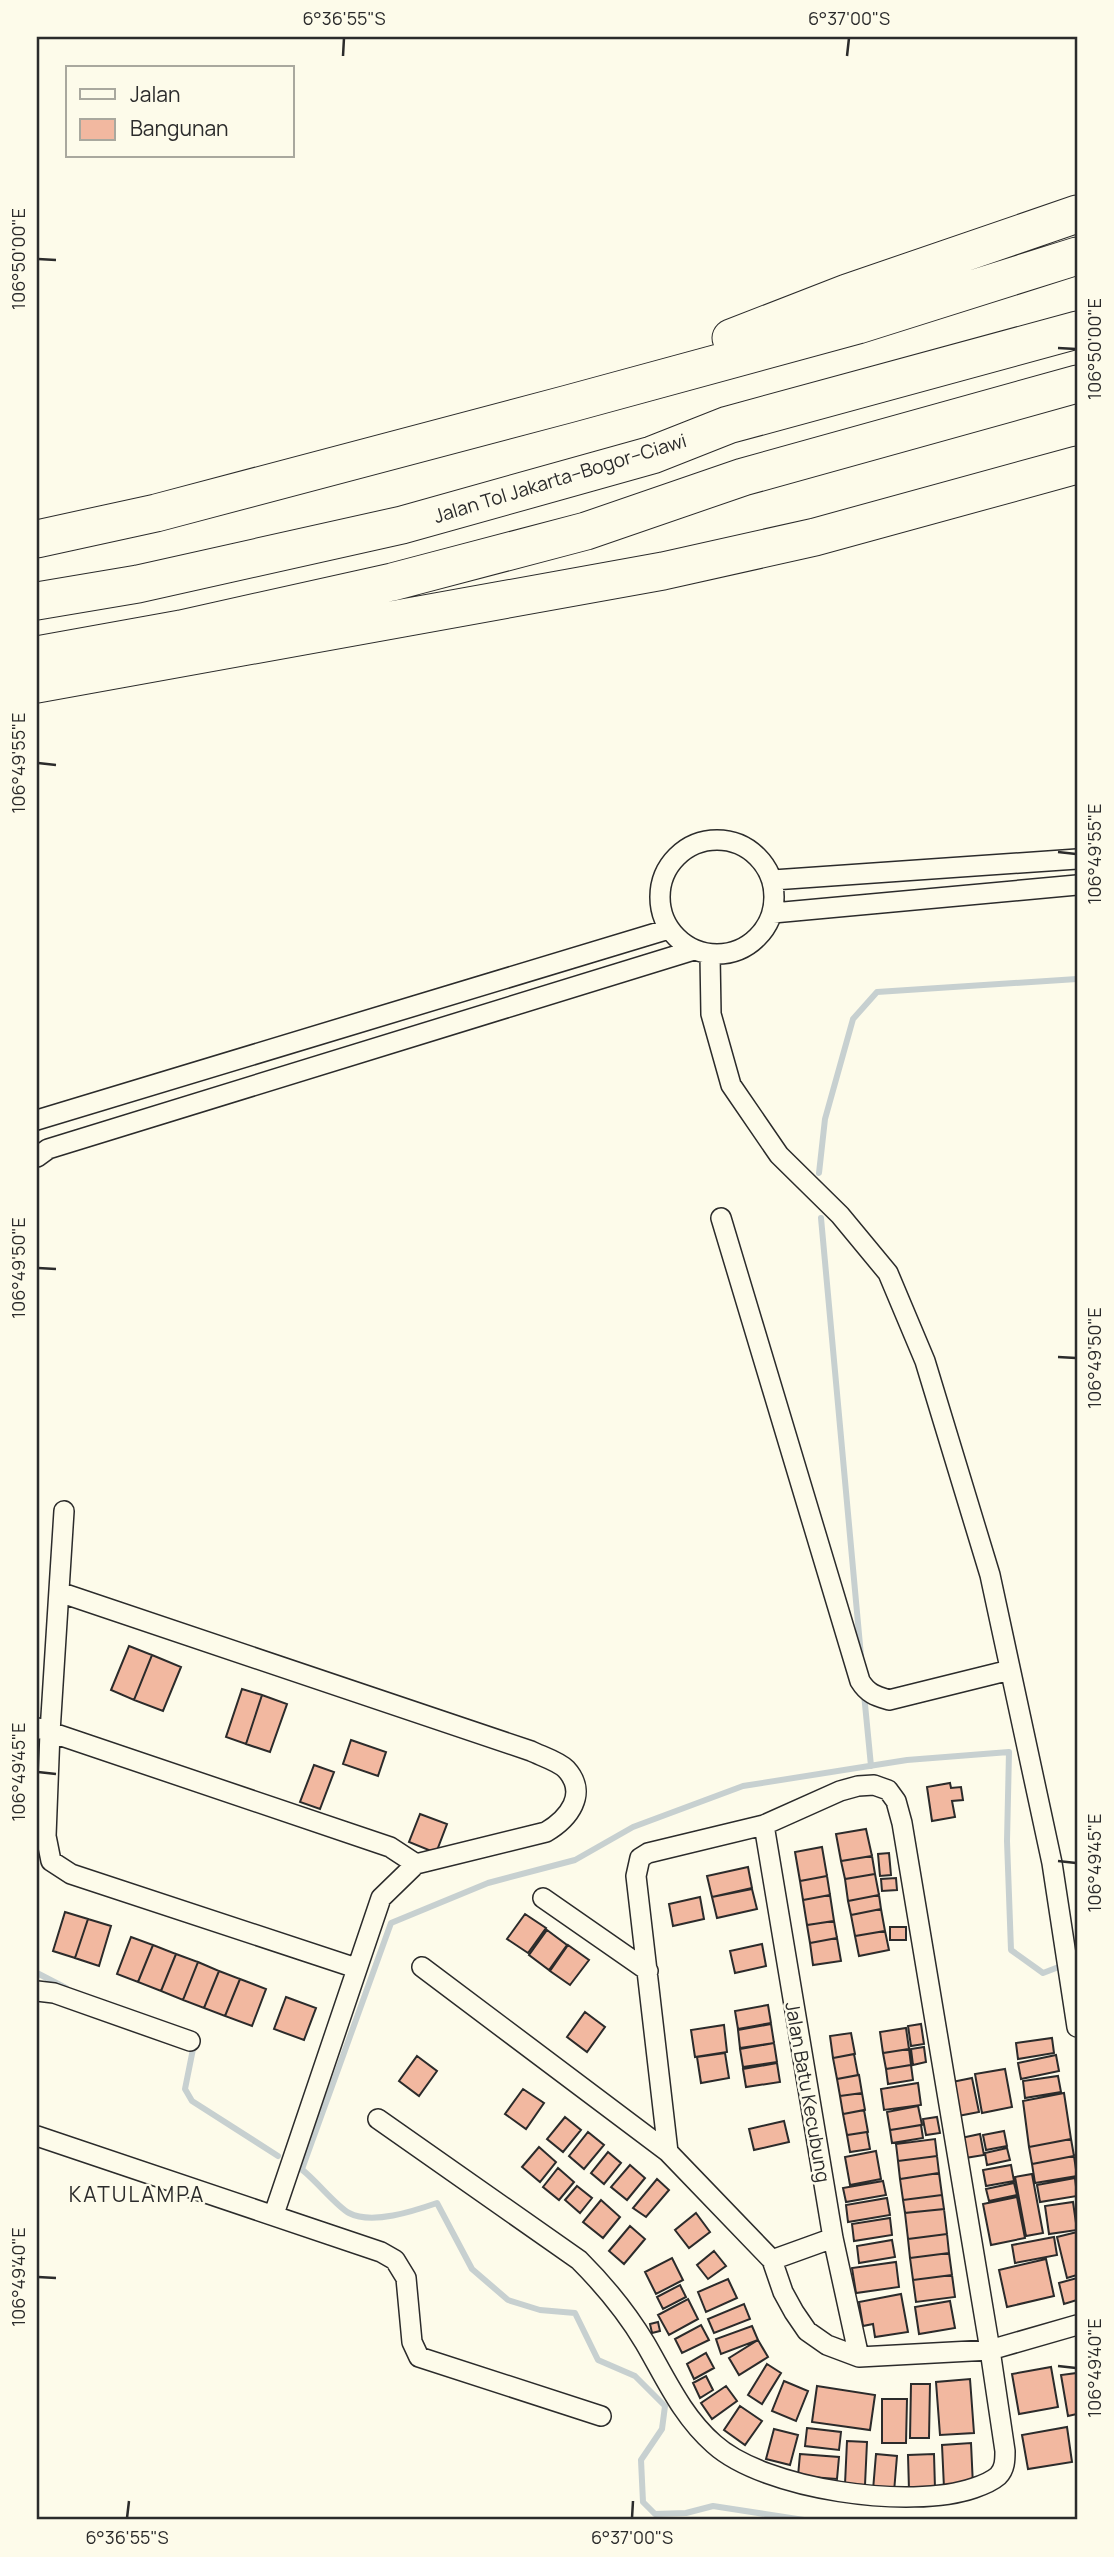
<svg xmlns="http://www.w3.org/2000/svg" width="1114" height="2557" font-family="Manrope,sans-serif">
	<rect width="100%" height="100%" fill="#fdfbea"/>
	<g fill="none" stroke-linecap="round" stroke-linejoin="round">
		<!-- stream -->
		<path stroke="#c7d0d0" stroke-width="6" d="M 819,1173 L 825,1119 L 853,1019 L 877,992 L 1077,979
			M 821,1218 L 861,1656
			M 864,1694 L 871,1766
			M 37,1973 L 66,1988
			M 194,2044 L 185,2089 L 192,2101 L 278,2156
			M 300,2168 C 315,2179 336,2206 349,2213 C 372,2225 414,2211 437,2203 L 472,2269 L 508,2300 L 540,2310 L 575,2313 L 598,2360 L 635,2376 L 665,2406 L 662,2429 L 641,2460 L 643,2502 L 655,2514 L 686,2513 L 713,2506 L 804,2520
			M 302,2169 L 391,1923 L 488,1883 L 575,1860 L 633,1827 L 743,1786 L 907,1760 L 1009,1752 L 1007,1841 L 1011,1950 L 1043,1973 L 1077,1960"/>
	</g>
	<!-- building -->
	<path fill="#f2b8a0" stroke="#2b2b2b" stroke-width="2" d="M 129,1646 L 152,1655 L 134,1700 L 111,1690 Z
		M 152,1655 L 181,1667 L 163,1711 L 134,1700 Z
		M 242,1689 L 262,1695 L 246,1744 L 226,1737 Z
		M 262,1695 L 287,1704 L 270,1752 L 246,1744 Z
		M 351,1740 L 386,1752 L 378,1776 L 343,1764 Z
		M 314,1765 L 334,1772 L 320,1809 L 300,1802 Z
		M 950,1783 L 951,1788 L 961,1787 L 963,1800 L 952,1801 L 955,1817 L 932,1821 L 927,1787 Z
		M 420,1814 L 447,1824 L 436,1853 L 409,1842 Z
		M 866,1829 L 872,1856 L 841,1861 L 836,1834 Z
		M 822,1847 L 827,1876 L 800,1881 L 795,1852 Z
		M 889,1853 L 891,1875 L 880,1876 L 878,1854 Z
		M 872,1856 L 875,1874 L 845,1879 L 841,1861 Z
		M 748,1867 L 752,1888 L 712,1897 L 707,1876 Z
		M 875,1874 L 879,1895 L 848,1901 L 845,1879 Z
		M 827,1876 L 830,1895 L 803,1900 L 800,1881 Z
		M 896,1878 L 897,1890 L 882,1891 L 881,1879 Z
		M 752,1889 L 757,1909 L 717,1918 L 712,1897 Z
		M 830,1895 L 834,1921 L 807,1925 L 803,1900 Z
		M 879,1895 L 881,1909 L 851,1915 L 848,1901 Z
		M 700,1897 L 704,1919 L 673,1926 L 669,1904 Z
		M 881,1909 L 885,1931 L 855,1936 L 851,1915 Z
		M 65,1912 L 88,1919 L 75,1958 L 53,1951 Z
		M 525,1914 L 546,1928 L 528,1953 L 507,1939 Z
		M 88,1919 L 111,1926 L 99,1966 L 75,1958 Z
		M 834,1921 L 837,1938 L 810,1943 L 807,1925 Z
		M 890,1927 L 906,1927 L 906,1940 L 890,1940 Z
		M 547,1930 L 567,1945 L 549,1970 L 529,1955 Z
		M 885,1931 L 889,1950 L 859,1956 L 855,1936 Z
		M 131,1937 L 153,1945 L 138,1982 L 117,1974 Z
		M 837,1938 L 841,1961 L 813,1965 L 810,1943 Z
		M 762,1944 L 766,1966 L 735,1973 L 730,1951 Z
		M 153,1945 L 176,1954 L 161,1991 L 138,1982 Z
		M 568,1945 L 589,1960 L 570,1985 L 550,1971 Z
		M 176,1954 L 198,1962 L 183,2000 L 161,1991 Z
		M 198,1962 L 219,1971 L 204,2008 L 183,2000 Z
		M 219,1971 L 240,1979 L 225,2016 L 204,2008 Z
		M 240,1979 L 266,1989 L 252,2026 L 225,2016 Z
		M 286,1997 L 316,2008 L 304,2040 L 274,2029 Z
		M 768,2005 L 771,2023 L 738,2029 L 735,2011 Z
		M 585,2012 L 605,2027 L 587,2052 L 567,2037 Z
		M 771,2024 L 774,2043 L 740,2048 L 738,2030 Z
		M 921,2024 L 924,2044 L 911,2046 L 908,2026 Z
		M 724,2025 L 727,2052 L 695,2057 L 691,2030 Z
		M 906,2028 L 909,2049 L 883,2053 L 880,2032 Z
		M 851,2033 L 855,2054 L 833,2058 L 830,2036 Z
		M 1052,2038 L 1054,2053 L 1018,2059 L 1016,2043 Z
		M 774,2043 L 777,2062 L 743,2067 L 740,2049 Z
		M 924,2047 L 926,2062 L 913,2065 L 911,2049 Z
		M 909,2049 L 911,2065 L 886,2069 L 883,2053 Z
		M 725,2053 L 729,2078 L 701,2083 L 697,2057 Z
		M 854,2054 L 858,2075 L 837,2079 L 833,2058 Z
		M 1056,2055 L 1059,2071 L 1021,2079 L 1018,2063 Z
		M 417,2056 L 437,2071 L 419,2096 L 399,2081 Z
		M 777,2063 L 780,2082 L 746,2087 L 743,2069 Z
		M 911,2065 L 913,2080 L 888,2084 L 886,2069 Z
		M 1005,2069 L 1012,2107 L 982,2113 L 975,2074 Z
		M 859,2075 L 862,2093 L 840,2096 L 837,2079 Z
		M 1058,2076 L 1061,2092 L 1025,2098 L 1023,2081 Z
		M 972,2078 L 979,2112 L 958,2116 L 952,2082 Z
		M 918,2083 L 921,2105 L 884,2110 L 881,2089 Z
		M 523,2089 L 544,2103 L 526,2129 L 505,2114 Z
		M 862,2093 L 865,2110 L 843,2114 L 840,2096 Z
		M 1064,2093 L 1071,2139 L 1029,2147 L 1023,2101 Z
		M 918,2106 L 922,2125 L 890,2130 L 887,2112 Z
		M 864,2110 L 868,2132 L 847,2135 L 843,2114 Z
		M 565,2117 L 581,2130 L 563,2152 L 547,2139 Z
		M 937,2117 L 940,2133 L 926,2135 L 923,2119 Z
		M 784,2121 L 789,2142 L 754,2150 L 749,2129 Z
		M 921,2125 L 923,2138 L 892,2143 L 890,2130 Z
		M 1004,2131 L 1007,2146 L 986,2150 L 983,2135 Z
		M 588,2132 L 604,2145 L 584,2169 L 569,2156 Z
		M 867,2132 L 870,2149 L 850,2152 L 847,2135 Z
		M 980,2134 L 984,2155 L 965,2158 L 961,2138 Z
		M 935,2139 L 937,2156 L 898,2161 L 896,2144 Z
		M 1071,2139 L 1074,2156 L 1032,2164 L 1029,2147 Z
		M 539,2147 L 556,2162 L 540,2182 L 522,2167 Z
		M 1007,2148 L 1010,2160 L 987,2165 L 985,2153 Z
		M 876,2151 L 881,2179 L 850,2185 L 845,2157 Z
		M 608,2152 L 621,2163 L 604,2184 L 591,2173 Z
		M 937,2156 L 939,2173 L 900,2179 L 898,2161 Z
		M 1074,2156 L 1077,2176 L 1035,2183 L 1032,2164 Z
		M 630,2165 L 645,2178 L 627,2200 L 611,2187 Z
		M 1011,2165 L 1014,2181 L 986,2186 L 983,2170 Z
		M 558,2168 L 574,2182 L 559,2200 L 543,2187 Z
		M 939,2173 L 942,2195 L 903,2200 L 900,2179 Z
		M 1032,2174 L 1043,2233 L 1026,2236 L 1015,2177 Z
		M 1075,2178 L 1077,2196 L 1040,2202 L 1037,2185 Z
		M 657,2179 L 669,2190 L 646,2217 L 633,2208 Z
		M 883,2181 L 886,2195 L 846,2202 L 843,2188 Z
		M 1014,2183 L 1017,2195 L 989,2201 L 986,2189 Z
		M 577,2186 L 592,2198 L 580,2213 L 565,2200 Z
		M 942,2195 L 944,2209 L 905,2213 L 903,2200 Z
		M 1017,2197 L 1025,2238 L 991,2245 L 983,2204 Z
		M 887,2198 L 890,2215 L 848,2222 L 846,2205 Z
		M 601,2200 L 620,2217 L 603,2238 L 583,2222 Z
		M 1073,2202 L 1077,2230 L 1049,2234 L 1045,2206 Z
		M 944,2209 L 947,2234 L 908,2239 L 905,2213 Z
		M 696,2213 L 710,2232 L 689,2248 L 675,2230 Z
		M 890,2218 L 892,2235 L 854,2241 L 852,2224 Z
		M 630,2226 L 645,2239 L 624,2264 L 609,2251 Z
		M 1077,2232 L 1077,2275 L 1067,2278 L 1057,2237 Z
		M 947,2234 L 949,2253 L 910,2258 L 908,2239 Z
		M 1054,2237 L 1057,2255 L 1015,2263 L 1012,2245 Z
		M 892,2240 L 895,2257 L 859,2263 L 857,2246 Z
		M 714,2251 L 726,2266 L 708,2279 L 697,2265 Z
		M 949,2253 L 952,2275 L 913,2280 L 910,2258 Z
		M 672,2258 L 683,2280 L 656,2294 L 645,2272 Z
		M 1046,2259 L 1054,2296 L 1007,2307 L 999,2270 Z
		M 896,2262 L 899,2287 L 856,2293 L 852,2268 Z
		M 952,2275 L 955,2297 L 916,2302 L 913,2280 Z
		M 1077,2278 L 1077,2300 L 1064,2304 L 1059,2283 Z
		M 728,2279 L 737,2298 L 706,2312 L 698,2292 Z
		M 680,2285 L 686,2297 L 663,2309 L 657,2297 Z
		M 901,2294 L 908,2332 L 875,2337 L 873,2324 L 863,2326 L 859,2302 Z
		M 688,2299 L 698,2319 L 669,2335 L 658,2315 Z
		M 950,2301 L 955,2328 L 919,2334 L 915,2307 Z
		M 744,2304 L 750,2319 L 714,2333 L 708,2319 Z
		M 658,2322 L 660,2331 L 652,2333 L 650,2324 Z
		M 701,2325 L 709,2340 L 682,2353 L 675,2339 Z
		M 752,2326 L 758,2340 L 721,2354 L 716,2339 Z
		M 758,2340 L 768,2357 L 739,2375 L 729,2358 Z
		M 706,2353 L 714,2368 L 694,2379 L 687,2364 Z
		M 767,2364 L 781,2373 L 762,2404 L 748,2395 Z
		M 1051,2367 L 1058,2407 L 1019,2414 L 1012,2374 Z
		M 1077,2373 L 1077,2414 L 1068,2416 L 1061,2375 Z
		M 706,2376 L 713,2390 L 700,2398 L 693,2383 Z
		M 970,2379 L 974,2433 L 940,2435 L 936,2382 Z
		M 784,2381 L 808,2391 L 796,2421 L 772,2411 Z
		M 911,2384 L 930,2384 L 929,2438 L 910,2438 Z
		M 726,2386 L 737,2401 L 712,2419 L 701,2403 Z
		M 817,2386 L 875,2395 L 870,2430 L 812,2422 Z
		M 882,2399 L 907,2399 L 906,2443 L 882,2443 Z
		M 740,2406 L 762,2421 L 745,2445 L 724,2430 Z
		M 1067,2427 L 1072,2462 L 1028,2469 L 1022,2435 Z
		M 807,2428 L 841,2432 L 839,2450 L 805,2446 Z
		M 774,2429 L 798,2435 L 790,2465 L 766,2459 Z
		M 847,2441 L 867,2442 L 865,2485 L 845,2484 Z
		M 971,2443 L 973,2486 L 944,2488 L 942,2445 Z
		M 800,2454 L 839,2457 L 837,2479 L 798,2476 Z
		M 876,2454 L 897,2456 L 894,2492 L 873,2490 Z
		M 934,2454 L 935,2489 L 909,2490 L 908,2455 Z"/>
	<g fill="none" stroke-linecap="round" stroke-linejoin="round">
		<defs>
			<path id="street" d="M660 897a57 57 0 1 1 114 0a57 57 0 1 1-114 0Z
				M 773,880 L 1077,859
				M 773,913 L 1077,885
				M 710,955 L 711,1014 L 731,1085 L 779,1155 L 840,1215 L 888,1273 L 925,1361 L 990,1575 L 1052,1863 L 1077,2027
				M 37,1120 L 669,929
				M 37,1157 L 48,1149 L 694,950
				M 721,1218 L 860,1681 C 868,1694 876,1696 889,1700 L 1010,1670
				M 59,1592 L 531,1751 C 541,1756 558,1761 566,1769 C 589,1794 568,1819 546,1832 L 416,1864 L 390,1847 L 50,1732 L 64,1511
				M 38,1728 L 50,1732 L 46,1836 L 51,1861 L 71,1874 L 356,1968
				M 764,1825 L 833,2238 L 859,2357
				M 543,1898 L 648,1971
				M 422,1967 L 668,2152 L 772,2260 L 783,2292 L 794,2312 L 807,2331 L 827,2345 L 859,2357 L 990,2350 L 1077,2325
				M 37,1991 L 54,1993 L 190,2041
				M 378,2119 L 579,2260 C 604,2285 627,2313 645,2343 C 666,2379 682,2416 714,2444 C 765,2490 911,2510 974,2488 C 983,2485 991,2482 998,2476 C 1005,2469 1005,2460 1005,2451 L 990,2350 L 902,1823 L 896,1801 L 888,1790 L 874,1785 L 858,1786 L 840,1791 L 764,1825 L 648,1853 L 640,1858 L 636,1876 L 668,2152
				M 37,2136 L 381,2252 L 395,2260 L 406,2278 L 412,2342 L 419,2357 L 601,2416
				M 274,2214 L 381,1898 L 416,1864
				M 772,2260 L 833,2238"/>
			<path id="highway" d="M 731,338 L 847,293 L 1077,214
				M 37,539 L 156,513 L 568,404 L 858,325 L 1077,256
				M 37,601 L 138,584 L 402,525 L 652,455 L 728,425 L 1077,330
				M 37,655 L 181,629 L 392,582 L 586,531 L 743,477 L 1077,384
				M 37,684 L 663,571 L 815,537 L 1077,465"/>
		</defs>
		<!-- street casing -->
		<use href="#street" stroke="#2b2b2b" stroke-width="22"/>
		<!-- highway casing -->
		<use href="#highway" stroke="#2b2b2b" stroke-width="39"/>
		<!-- street -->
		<use href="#street" stroke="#fdfbea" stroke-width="19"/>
		<!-- highway -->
		<use href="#highway" stroke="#fdfbea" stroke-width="37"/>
	</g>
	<!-- ticks -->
	<path fill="none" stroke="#2b2b2b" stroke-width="2.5" d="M 343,56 L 344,38M 847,56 L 849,38M 38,259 L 56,260M 1058,348 L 1076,349M 38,763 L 56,765M 1058,852 L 1076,854M 38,1268 L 56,1269M 1058,1357 L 1076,1358M 38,1772 L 56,1774M 1058,1861 L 1076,1863M 38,2277 L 56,2278M 1058,2366 L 1076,2368M 127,2518 L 129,2501M 632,2518 L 633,2501"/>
	<g text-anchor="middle" stroke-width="5" stroke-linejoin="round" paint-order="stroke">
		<!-- street labels -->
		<g font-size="19" fill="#2b2b2b" stroke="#fdfbea">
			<text transform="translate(560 478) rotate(-17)" y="7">Jalan Tol Jakarta–Bogor–Ciawi</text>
			<text transform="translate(808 2092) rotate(80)" y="7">Jalan Batu Kecubung</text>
		</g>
		<!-- neighbourhood labels -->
		<g font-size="21" letter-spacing="2" fill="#2b2b2b" stroke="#fdfbea">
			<text x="137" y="2202">KATULAMPA</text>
		</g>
	</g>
	<!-- border -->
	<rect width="1114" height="2557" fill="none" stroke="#fdfbea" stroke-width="77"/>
	<!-- legend -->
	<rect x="66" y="66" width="228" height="91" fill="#fdfbea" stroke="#a9a89e" stroke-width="2"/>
	<rect x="80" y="89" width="35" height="10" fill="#fdfbea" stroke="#a9a89e" stroke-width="2"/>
	<text x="130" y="102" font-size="21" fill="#2b2b2b">Jalan</text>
	<rect x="80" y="119" width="35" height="21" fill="#f2b8a0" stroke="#a9a89e" stroke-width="2"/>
	<text x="130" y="136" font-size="21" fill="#2b2b2b">Bangunan</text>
	<rect x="38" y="38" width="1038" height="2480" fill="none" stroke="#2b2b2b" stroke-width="2.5"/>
	<g font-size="18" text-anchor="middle" fill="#2b2b2b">
		<text x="344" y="25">6°36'55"S</text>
		<text x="849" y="25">6°37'00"S</text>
		<text transform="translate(19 259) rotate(-90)" y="6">106°50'00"E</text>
		<text transform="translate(1095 349) rotate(-90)" y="6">106°50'00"E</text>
		<text transform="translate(19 763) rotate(-90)" y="6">106°49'55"E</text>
		<text transform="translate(1095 854) rotate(-90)" y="6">106°49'55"E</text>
		<text transform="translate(19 1268) rotate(-90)" y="6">106°49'50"E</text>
		<text transform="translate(1095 1358) rotate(-90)" y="6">106°49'50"E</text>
		<text transform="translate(19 1772) rotate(-90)" y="6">106°49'45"E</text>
		<text transform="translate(1095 1863) rotate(-90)" y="6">106°49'45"E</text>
		<text transform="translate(19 2277) rotate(-90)" y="6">106°49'40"E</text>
		<text transform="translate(1095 2368) rotate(-90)" y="6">106°49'40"E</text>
		<text x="127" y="2544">6°36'55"S</text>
		<text x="632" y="2544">6°37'00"S</text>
	</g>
</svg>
